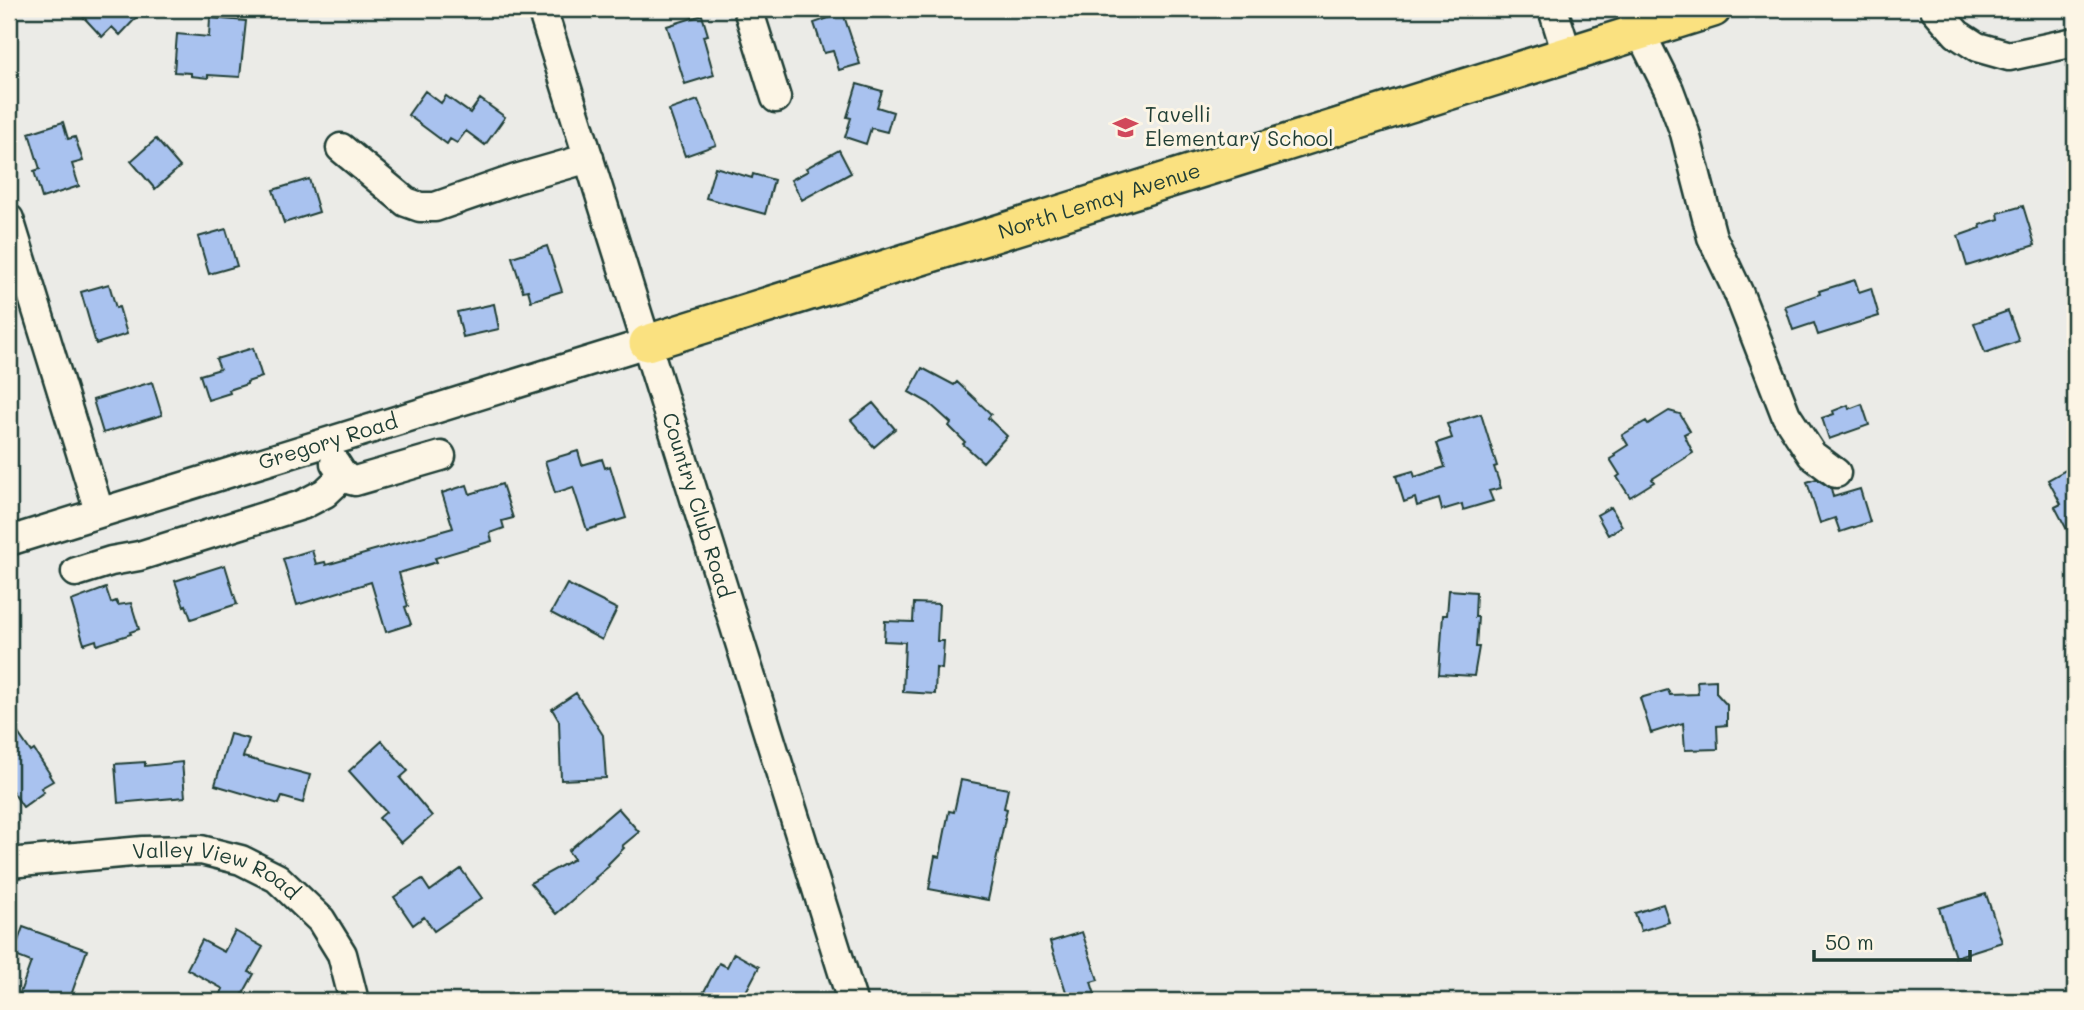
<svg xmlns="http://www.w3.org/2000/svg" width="2084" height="1010" font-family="Mali,sans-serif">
	<rect width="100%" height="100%" fill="#ebebe7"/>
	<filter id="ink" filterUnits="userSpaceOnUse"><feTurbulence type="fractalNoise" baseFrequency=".0143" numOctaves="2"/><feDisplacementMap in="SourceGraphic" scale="14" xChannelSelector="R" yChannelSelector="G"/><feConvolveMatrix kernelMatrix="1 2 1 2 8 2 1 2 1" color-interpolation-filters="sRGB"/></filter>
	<g filter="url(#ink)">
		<!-- building -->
		<path fill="#a9c2ef" stroke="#1f3d34" stroke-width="2" d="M 76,9 L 131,9 L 130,10 L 137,17 L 120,35 L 112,27 L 102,37 Z
			M 843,13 L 860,64 L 839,70 L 833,51 L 824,53 L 814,23 Z
			M 702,15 L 708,35 L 703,36 L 714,75 L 685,84 L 667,26 Z
			M 210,18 L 246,21 L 240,77 L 208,75 L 208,78 L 191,76 L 191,73 L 174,72 L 177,34 L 209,37 Z
			M 857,84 L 882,91 L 877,107 L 893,112 L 887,132 L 871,128 L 866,144 L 845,137 L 851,118 L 847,117 Z
			M 425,91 L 441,103 L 446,96 L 470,113 L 480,99 L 505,117 L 485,145 L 466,131 L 457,143 L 450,139 L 447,144 L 408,115 Z
			M 698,100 L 716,145 L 685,156 L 669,110 Z
			M 63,122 L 68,139 L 75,137 L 83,161 L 72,164 L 79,186 L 42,198 L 34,171 L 40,169 L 29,133 Z
			M 156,139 L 180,167 L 155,189 L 131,161 Z
			M 839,150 L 851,173 L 802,200 L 791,180 L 808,171 L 806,168 Z
			M 715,167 L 752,178 L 753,174 L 774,180 L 765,214 L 706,198 Z
			M 309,179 L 319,212 L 284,223 L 273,190 Z
			M 2023,206 L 2035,245 L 1967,266 L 1958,236 L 1981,228 L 1980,225 L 1999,219 L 1998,213 Z
			M 226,229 L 237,266 L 209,274 L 198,237 Z
			M 547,246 L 562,291 L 531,301 L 528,290 L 523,291 L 512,257 Z
			M 1855,280 L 1859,292 L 1871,288 L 1879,316 L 1818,335 L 1814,323 L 1793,330 L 1785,306 L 1820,294 L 1819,291 Z
			M 109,284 L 116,308 L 119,307 L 127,334 L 96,344 L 81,292 Z
			M 494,304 L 499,329 L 463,337 L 457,312 Z
			M 2008,311 L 2019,341 L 1985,353 L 1974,323 Z
			M 253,348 L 262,377 L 247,382 L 247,384 L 229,390 L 230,393 L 208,400 L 200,375 L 220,369 L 216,359 Z
			M 922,368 L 954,385 L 957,382 L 991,414 L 988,418 L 1007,436 L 983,462 L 963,444 L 965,442 L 949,426 L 951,423 L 929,403 L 909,392 Z
			M 152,382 L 162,415 L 103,433 L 93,400 Z
			M 873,403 L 895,429 L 874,447 L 851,420 Z
			M 1862,404 L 1869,425 L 1829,439 L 1822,418 L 1834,414 L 1833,411 L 1848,405 L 1849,409 Z
			M 1669,411 L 1680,414 L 1690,431 L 1684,434 L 1693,453 L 1652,479 L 1654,482 L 1630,497 L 1617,477 L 1620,475 L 1610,459 L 1615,456 L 1614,454 L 1628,445 L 1622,435 L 1646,421 L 1648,424 Z
			M 1481,414 L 1497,466 L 1494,467 L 1501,488 L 1489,491 L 1493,501 L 1463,510 L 1462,504 L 1442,510 L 1439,499 L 1417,506 L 1415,498 L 1404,502 L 1396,476 L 1413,471 L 1415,477 L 1445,467 L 1437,443 L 1452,438 L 1447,424 Z
			M 578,451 L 582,465 L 602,459 L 605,468 L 610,466 L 626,518 L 587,530 L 573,487 L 555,493 L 545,461 Z
			M 2075,467 L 2075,545 L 2055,507 L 2061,504 L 2048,480 L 2066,470 L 2067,472 Z
			M 1816,479 L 1831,488 L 1833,497 L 1860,489 L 1870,522 L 1840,532 L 1835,518 L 1820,523 L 1807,482 Z
			M 502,484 L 513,518 L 502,521 L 504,528 L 490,533 L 492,541 L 435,558 L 437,562 L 399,573 L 408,606 L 405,607 L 411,624 L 386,632 L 371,582 L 297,605 L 283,559 L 312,550 L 316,564 L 325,562 L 326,565 L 368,553 L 367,552 L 453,528 L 442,493 L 467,485 L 470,494 Z
			M 1611,507 L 1622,526 L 1608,535 L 1597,515 Z
			M 225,565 L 237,604 L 191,619 L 186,605 L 184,606 L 175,581 Z
			M 567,584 L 617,609 L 602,640 L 551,613 Z
			M 106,588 L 111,603 L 116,601 L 118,605 L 131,603 L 139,629 L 130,632 L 131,634 L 97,645 L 96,640 L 84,644 L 71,601 Z
			M 1449,590 L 1476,592 L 1475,617 L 1478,617 L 1476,647 L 1479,647 L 1474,676 L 1439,674 L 1443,615 L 1447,615 Z
			M 914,603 L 939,604 L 937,641 L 944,641 L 942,669 L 936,668 L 935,694 L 903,692 L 905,642 L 884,641 L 885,621 L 913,622 Z
			M 1716,680 L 1716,693 L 1727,705 L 1727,725 L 1717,726 L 1718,749 L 1685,750 L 1683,723 L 1651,733 L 1640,698 L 1668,690 L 1670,695 L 1698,694 L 1697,681 Z
			M 576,693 L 603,735 L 606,778 L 561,780 L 559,721 L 552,709 Z
			M 9,720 L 31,752 L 34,750 L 50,774 L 49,775 L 53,781 L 41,788 L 44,792 L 23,807 L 9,786 Z
			M 230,734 L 249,739 L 243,757 L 310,775 L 303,803 L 282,797 L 279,804 L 215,785 Z
			M 382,741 L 408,771 L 400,778 L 432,816 L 401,843 L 379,818 L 386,812 L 349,771 Z
			M 145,762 L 145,766 L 182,762 L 185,797 L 118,803 L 115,764 Z
			M 961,780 L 1008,789 L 1004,808 L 1007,809 L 988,900 L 929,889 L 935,856 L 940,857 L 949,811 L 954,812 Z
			M 618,808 L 639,832 L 622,846 L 624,848 L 608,864 L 609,866 L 595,878 L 596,879 L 556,914 L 530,883 L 574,859 L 568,851 Z
			M 461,869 L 482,898 L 434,931 L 424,917 L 413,925 L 394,897 L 422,879 L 430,891 Z
			M 1986,894 L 2002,942 L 1955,957 L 1939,908 Z
			M 1663,904 L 1669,922 L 1641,931 L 1635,913 Z
			M 23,927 L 87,950 L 69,1001 L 17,1001 L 31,962 L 13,955 Z
			M 235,931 L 263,947 L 249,972 L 254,974 L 239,1001 L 217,1001 L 223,989 L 187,969 L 202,940 L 224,952 Z
			M 1082,932 L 1098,980 L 1091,982 L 1097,1001 L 1069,1001 L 1050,942 Z
			M 734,953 L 759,967 L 741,1001 L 699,1001 L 719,963 L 727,967 Z"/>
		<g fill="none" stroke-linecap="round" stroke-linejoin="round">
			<defs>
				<g id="minor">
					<path id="s1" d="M 542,9 L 852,1001"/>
					<path d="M 748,9 L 776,98"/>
					<path d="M 1553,9 L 1567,54"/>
					<path d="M 1633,9 L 1640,32 L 1669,90 L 1685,133 L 1712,237 L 1739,294 L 1786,415 L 1812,455 L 1836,473"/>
					<path d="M 1935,9 L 1957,34 L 1977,47 L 2009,56 L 2075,42"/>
					<path d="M 341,148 L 406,202 L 420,207 L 435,207 L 516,179 L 589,158"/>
					<path d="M 9,219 L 99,511"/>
					<path d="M 335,463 C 341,472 344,479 355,481 L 441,456"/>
					<path id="s2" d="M 9,541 L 647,343"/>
					<path d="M 76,572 L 111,561 L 139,556 L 302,505 L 325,493 L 343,476"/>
					<path id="s3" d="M 9,863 L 143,851 L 201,850 L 241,860 L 277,878 L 321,920 L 342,954 L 354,1001"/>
				</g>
				<g id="major">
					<path id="s4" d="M 647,343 L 1713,9"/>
				</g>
			</defs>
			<!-- minor casing -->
			<use href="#minor" stroke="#1f3d34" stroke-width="33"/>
			<!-- major casing -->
			<use href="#major" stroke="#1f3d34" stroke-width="40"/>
			<!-- minor -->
			<use href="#minor" stroke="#fcf5e5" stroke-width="28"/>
			<!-- major -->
			<use href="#major" stroke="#fae180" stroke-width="35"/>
		</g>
	</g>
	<!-- icons -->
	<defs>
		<symbol id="school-bare" viewBox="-9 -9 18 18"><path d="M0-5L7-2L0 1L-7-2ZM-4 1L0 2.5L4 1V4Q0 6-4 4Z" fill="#d1495b" stroke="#fcf5e5" stroke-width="2.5" paint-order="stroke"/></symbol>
	</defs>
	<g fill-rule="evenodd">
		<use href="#school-bare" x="1108" y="110" width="35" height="35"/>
	</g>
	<g text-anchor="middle" stroke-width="6" stroke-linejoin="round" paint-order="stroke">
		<!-- poi labels -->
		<g font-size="21" fill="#1f3d34" stroke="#fcf5e5" text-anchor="start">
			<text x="1145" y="122">Tavelli<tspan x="1145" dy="24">Elementary School</tspan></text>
		</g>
		<!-- street labels -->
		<g font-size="21" fill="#1f3d34" stroke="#fcf5e5">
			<text dy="7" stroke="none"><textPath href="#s4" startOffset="474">North Lemay Avenue</textPath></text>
			<text dy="7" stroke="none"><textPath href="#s2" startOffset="334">Gregory Road</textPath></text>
			<text dy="7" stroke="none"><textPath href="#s1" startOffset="520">Country Club Road</textPath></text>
			<text dy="7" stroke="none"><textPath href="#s3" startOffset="212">Valley View Road</textPath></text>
		</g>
	</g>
	<!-- margin -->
	<rect width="2084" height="1010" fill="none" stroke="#fcf5e5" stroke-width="35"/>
	<rect x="18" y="18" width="2049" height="975" fill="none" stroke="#1f3d34" stroke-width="2.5" filter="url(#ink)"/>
	<!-- scale -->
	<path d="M1814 950v10h156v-10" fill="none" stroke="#1f3d34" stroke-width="3.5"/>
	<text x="1825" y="950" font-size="21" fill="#1f3d34" stroke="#fcf5e5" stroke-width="5" paint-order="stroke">50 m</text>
</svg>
